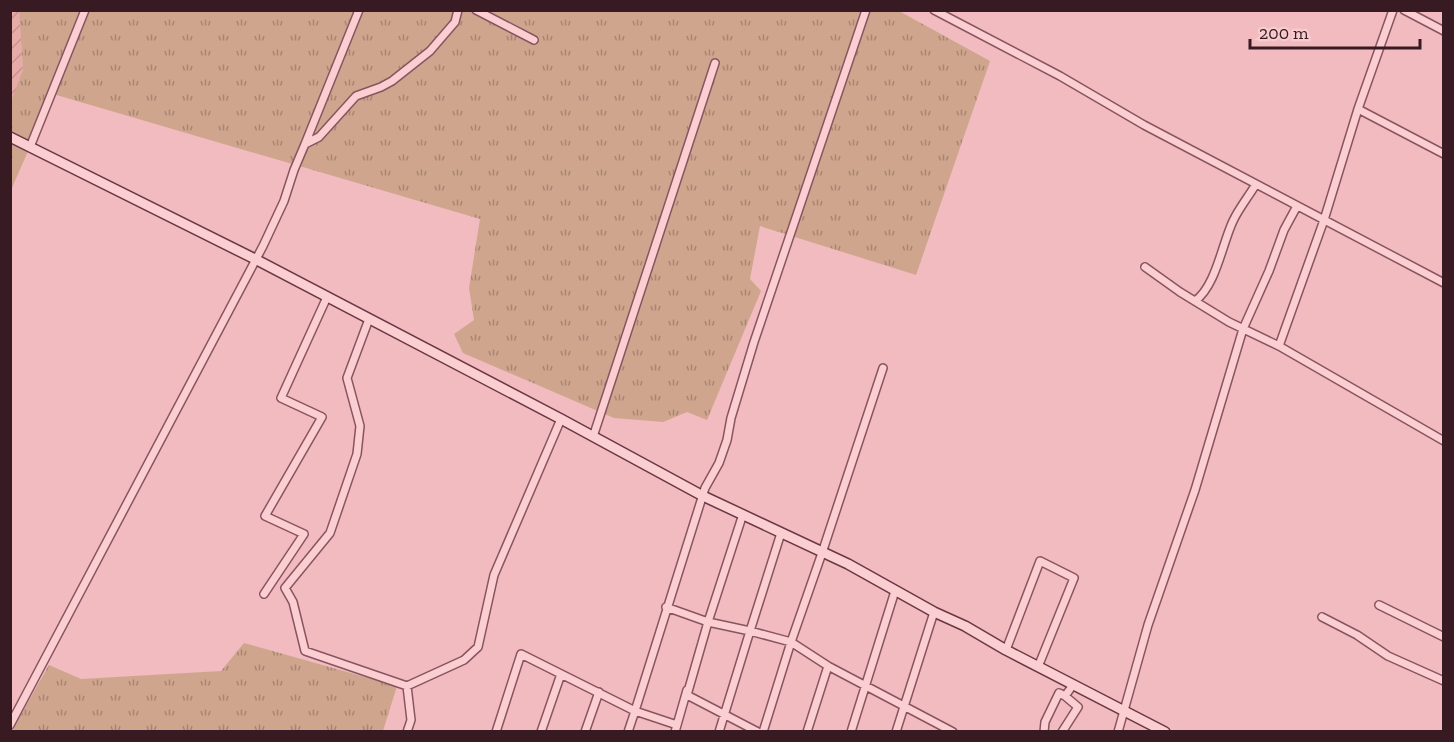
<svg xmlns="http://www.w3.org/2000/svg" width="1454" height="742" font-family="'Zilla Slab',serif">
	<defs>
		<pattern id="farmland-furrows" width="10" height="10" patternUnits="userSpaceOnUse" patternTransform="scale(1.5)"><rect width="10" height="10" fill="#e7aca8"/><path d="M-1 1l2-2M0 10L10 0M9 11l2-2" fill="none" stroke="#c79390"/></pattern>
		<pattern id="grass-tufts" width="24" height="20" patternUnits="userSpaceOnUse" patternTransform="scale(1.5)"><rect width="24" height="20" fill="#cfa58e"/><path d="M3 7l-1-3M5 7V3M7 7l1-3M15 17l-1-3M17 17v-4M19 17l1-3" fill="none" stroke="#a98674"/></pattern>
	</defs>
	<rect width="100%" height="100%" fill="#f1bbbf"/>
	<!-- farmland -->
	<path fill="url(#farmland-furrows)" d="M 11,11 L 19,11 L 23,71 L 11,104 Z"/>
	<!-- grass -->
	<path fill="url(#grass-tufts)" d="M 19,10 L 899,11 L 990,61 L 916,275 L 760,226 L 750,279 L 761,291 L 707,420 L 687,412 L 663,422 L 614,418 L 463,353 L 454,334 L 474,320 L 469,288 L 480,219 L 53,94 L 11,190 L 10,104 L 23,70 Z
		M 244,643 L 397,686 L 383,731 L 11,732 L 49,665 L 81,679 L 221,671 Z"/>
	<g fill="none" stroke-linecap="round" stroke-linejoin="round">
		<defs>
			<path id="street" d="M 476,10 L 534,40
				M 934,10 L 1060,76 L 1144,125 L 1444,283
				M 1404,10 L 1444,31
				M 1358,109 L 1444,154
				M 305,144 L 359,10
				M 30,147 L 85,10
				M 1145,267 L 1180,292 L 1229,322 L 1279,346 L 1324,220 L 1358,109 L 1393,10
				M 1195,301 C 1216,286 1222,244 1233,221 C 1239,208 1249,196 1256,184
				M 369,319 L 347,378 L 360,426 L 357,454 L 330,533 L 285,588 L 293,602 L 305,651 L 407,686 L 464,660 L 478,647 L 494,575 L 561,419
				M 1279,346 L 1444,441
				M 593,437 L 715,63
				M 264,594 L 304,534 L 265,516 L 322,417 L 281,398 L 327,297
				M 1379,605 L 1444,637
				M 666,607 L 708,622
				M 1322,617 L 1357,635 L 1388,656 L 1444,681
				M 707,625 L 743,514
				M 1006,650 L 1040,561 L 1074,578 L 1038,667
				M 828,666 L 791,642 L 822,553 L 883,368
				M 407,686 L 411,720 L 407,732
				M 10,725 L 263,246 L 284,201 L 294,170 L 305,144 L 319,137 L 356,96 L 381,87 L 392,81 L 430,51 L 455,22 L 458,10
				M 677,725 L 687,690
				M 496,732 L 521,654 L 635,711 L 705,488 L 719,463 L 727,440 L 731,418 L 754,342 L 866,10
				M 541,732 L 561,674
				M 585,732 L 599,692
				M 628,732 L 635,711 L 677,725 L 675,732
				M 719,732 L 750,631 L 708,622 L 687,695 L 758,732
				M 763,732 L 791,642 L 750,631 L 781,533
				M 807,732 L 828,666 L 953,732
				M 851,732 L 895,591
				M 896,732 L 934,612
				M 1044,732 L 1045,722 L 1059,693 L 1065,696 L 1073,685
				M 1062,732 L 1078,707 L 1065,696
				M 1118,732 L 1148,625 L 1195,490 L 1243,329 L 1269,271 L 1284,230 L 1297,206"/>
			<path id="secondary" d="M 10,137 L 255,259 L 561,419 L 703,496 L 848,564 L 934,612 L 965,626 L 1006,650 L 1165,732"/>
		</defs>
		<!-- street casing -->
		<use href="#street" stroke="#895461" stroke-width="10"/>
		<!-- secondary casing -->
		<use href="#secondary" stroke="#6a3745" stroke-width="12"/>
		<!-- street -->
		<use href="#street" stroke="#fbced2" stroke-width="7"/>
		<!-- secondary -->
		<use href="#secondary" stroke="#fbced2" stroke-width="9"/>
	</g>
	<!-- border -->
	<rect width="1454" height="742" fill="none" stroke="#371a22" stroke-width="24"/>
	<!-- scale -->
	<path d="M1250 39v9h170v-9" fill="none" stroke="#371a22" stroke-width="3"/>
	<text x="1259" y="39" font-size="18" fill="#371a22" stroke="#f8cbce" stroke-width="4.5" paint-order="stroke">200 m</text>
</svg>
